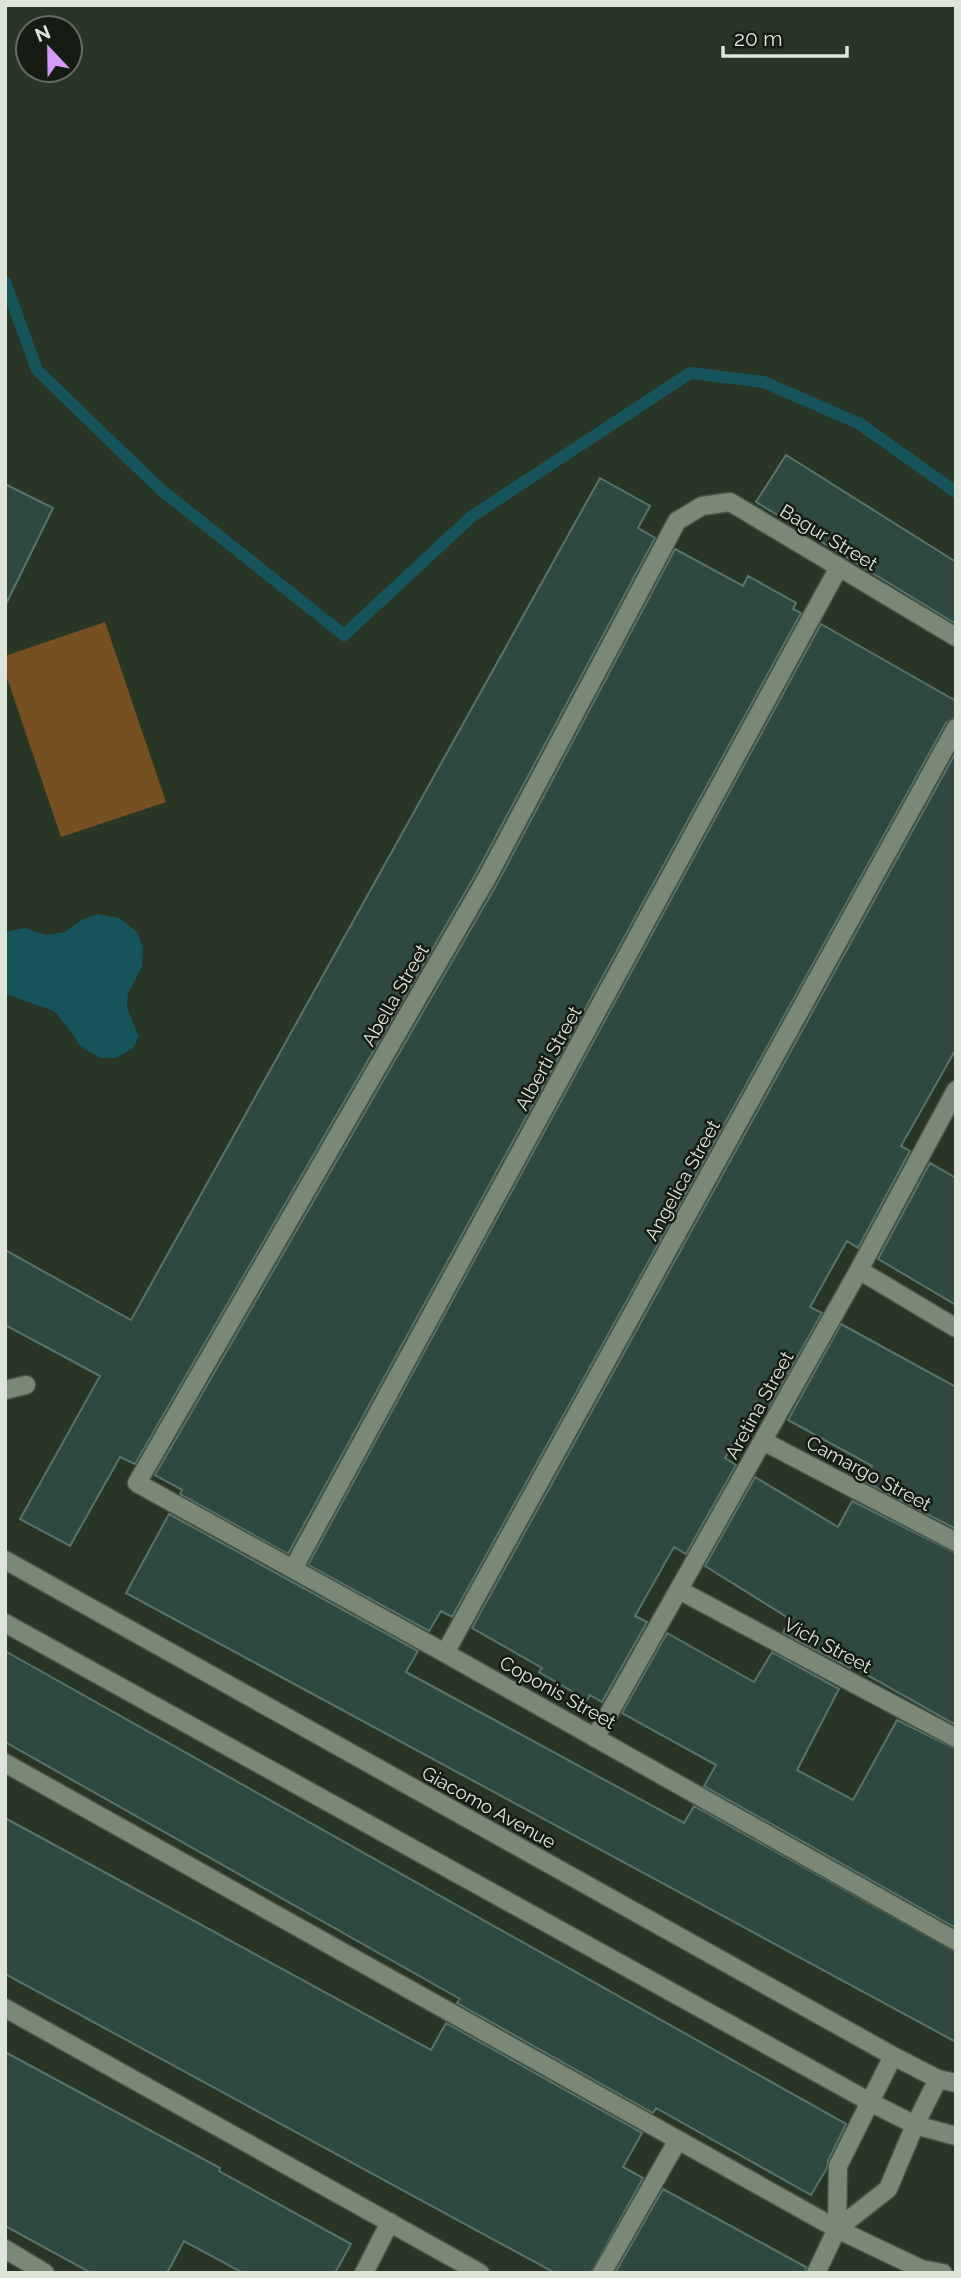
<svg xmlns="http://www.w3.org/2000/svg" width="961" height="2278" font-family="Raleway,sans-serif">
	<rect width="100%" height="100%" fill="#293625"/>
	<!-- green -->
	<path fill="#775022" d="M 105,622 L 166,802 L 61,837 L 5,672 L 5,656 Z"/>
	<!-- water -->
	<path fill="#16535b" d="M 97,914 L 119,918 L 137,932 L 143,947 L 142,967 L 128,993 L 127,1008 L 139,1037 L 133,1048 L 116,1058 L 100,1058 L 80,1046 L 70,1030 L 54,1011 L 5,994 L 5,932 L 25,928 L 45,935 L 65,932 L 81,920 Z"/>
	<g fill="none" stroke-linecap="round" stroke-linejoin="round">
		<!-- stream -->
		<path stroke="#16535b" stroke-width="12" d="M 5,282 L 37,370 L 160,489 L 344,635 L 471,517 L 690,373 L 764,382 L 860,424 L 956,492"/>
	</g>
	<!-- building -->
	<path fill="#2f4941" stroke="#58736a" stroke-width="2" d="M 786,455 L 956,562 L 956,624 L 756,502 Z
		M 600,478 L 650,506 L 638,528 L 655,538 L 478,870 L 135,1464 L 120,1457 L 70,1546 L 20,1519 L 100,1376 L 5,1325 L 5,1250 L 131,1320 Z
		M 5,484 L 53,508 L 5,606 Z
		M 675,549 L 743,586 L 748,576 L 796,603 L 793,609 L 801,613 L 288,1554 L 180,1494 L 182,1490 L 155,1475 L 498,882 Z
		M 821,624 L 956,701 L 956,717 L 946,723 L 452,1617 L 441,1611 L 429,1631 L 308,1565 Z
		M 956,752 L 956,1049 L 901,1146 L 910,1151 L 858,1248 L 847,1241 L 810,1307 L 822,1313 L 768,1409 L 756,1402 L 725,1458 L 736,1465 L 686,1554 L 674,1547 L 635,1616 L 647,1622 L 602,1702 L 590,1695 L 587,1700 L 539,1672 L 542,1668 L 472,1628 Z
		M 930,1163 L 956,1178 L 956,1305 L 878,1259 Z
		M 841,1324 L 956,1387 L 956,1529 L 863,1481 L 872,1466 L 788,1420 Z
		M 755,1477 L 838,1527 L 852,1501 L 956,1553 L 956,1725 L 851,1666 L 850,1668 L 783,1633 L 790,1619 L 705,1566 Z
		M 169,1514 L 418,1651 L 406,1672 L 684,1823 L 694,1806 L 956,1952 L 956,2042 L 126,1593 Z
		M 667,1633 L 754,1682 L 772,1652 L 839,1689 L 797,1770 L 853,1800 L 897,1720 L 956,1749 L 956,1928 L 704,1786 L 716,1765 L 622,1713 Z
		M 5,1651 L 846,2124 L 828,2161 L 827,2168 L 811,2195 L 656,2108 L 653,2113 L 457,2003 L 460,1999 L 5,1742 Z
		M 5,1818 L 431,2050 L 446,2023 L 642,2133 L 623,2167 L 643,2178 L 591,2273 L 555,2273 L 5,1974 Z
		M 5,2052 L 220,2168 L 219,2171 L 351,2244 L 335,2273 L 243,2273 L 184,2241 L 167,2273 L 91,2273 L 5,2226 Z
		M 663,2189 L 806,2267 L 805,2273 L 615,2273 Z"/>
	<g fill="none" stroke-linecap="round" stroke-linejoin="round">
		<defs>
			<path id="lane" d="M 5,1390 L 26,1385"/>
			<path id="street" d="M 956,637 L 730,502 L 702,506 L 677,521 L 488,876 L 137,1483 L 445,1653 L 956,1941
				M 859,1270 L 956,1328
				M 763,1441 L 956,1542
				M 5,1560 L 893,2056 L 938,2079 L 956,2083
				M 293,1569 L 839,567
				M 679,1590 L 956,1738
				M 5,1623 L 870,2102 L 915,2125 L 956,2136
				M 445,1653 L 956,728
				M 595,1738 L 859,1270 L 956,1090
				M 5,1763 L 837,2229 L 921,2269 L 943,2273
				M 5,2008 L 480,2273
				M 837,2229 L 888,2189 L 915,2125 L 938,2079
				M 5,2249 L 45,2273
				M 364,2273 L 390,2222
				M 602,2273 L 678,2140
				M 816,2273 L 837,2229 L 838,2166 L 893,2056"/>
		</defs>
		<!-- lane casing -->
		<use href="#lane" stroke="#475242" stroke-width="21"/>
		<!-- street casing -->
		<use href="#street" stroke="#475242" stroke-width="21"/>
		<!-- lane -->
		<use href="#lane" stroke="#7a8975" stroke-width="18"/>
		<!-- street -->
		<use href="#street" stroke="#7a8975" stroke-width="18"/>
	</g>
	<g text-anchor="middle" stroke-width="5" stroke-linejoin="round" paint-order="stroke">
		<!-- street labels -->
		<g font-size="19" fill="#dde5da" stroke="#161c14">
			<text transform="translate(829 537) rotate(31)" y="7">Bagur Street</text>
			<text transform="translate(395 995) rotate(-60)" y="7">Abella Street</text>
			<text transform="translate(548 1058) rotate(-61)" y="7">Alberti Street</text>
			<text transform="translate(682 1180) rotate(-61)" y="7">Angelica Street</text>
			<text transform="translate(759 1405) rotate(-61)" y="7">Aretina Street</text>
			<text transform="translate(869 1473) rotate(28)" y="7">Camargo Street</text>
			<text transform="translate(828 1645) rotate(28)" y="7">Vich Street</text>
			<text transform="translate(558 1692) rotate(29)" y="7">Coponis Street</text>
			<text transform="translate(489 1807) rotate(29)" y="7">Giacomo Avenue</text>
		</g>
	</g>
	<!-- border -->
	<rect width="961" height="2278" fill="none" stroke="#dde5da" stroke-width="14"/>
	<!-- north arrow -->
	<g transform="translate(49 49) rotate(338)"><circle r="33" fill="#161c14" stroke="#666c63" stroke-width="2"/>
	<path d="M0-5L12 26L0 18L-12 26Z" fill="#d69bfa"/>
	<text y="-10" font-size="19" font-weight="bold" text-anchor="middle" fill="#dde5da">N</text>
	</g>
	<!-- scale -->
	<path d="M723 46v10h124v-10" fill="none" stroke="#dde5da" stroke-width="3.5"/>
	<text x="734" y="46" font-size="21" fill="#dde5da" stroke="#161c14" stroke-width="5" paint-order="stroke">20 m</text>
</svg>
